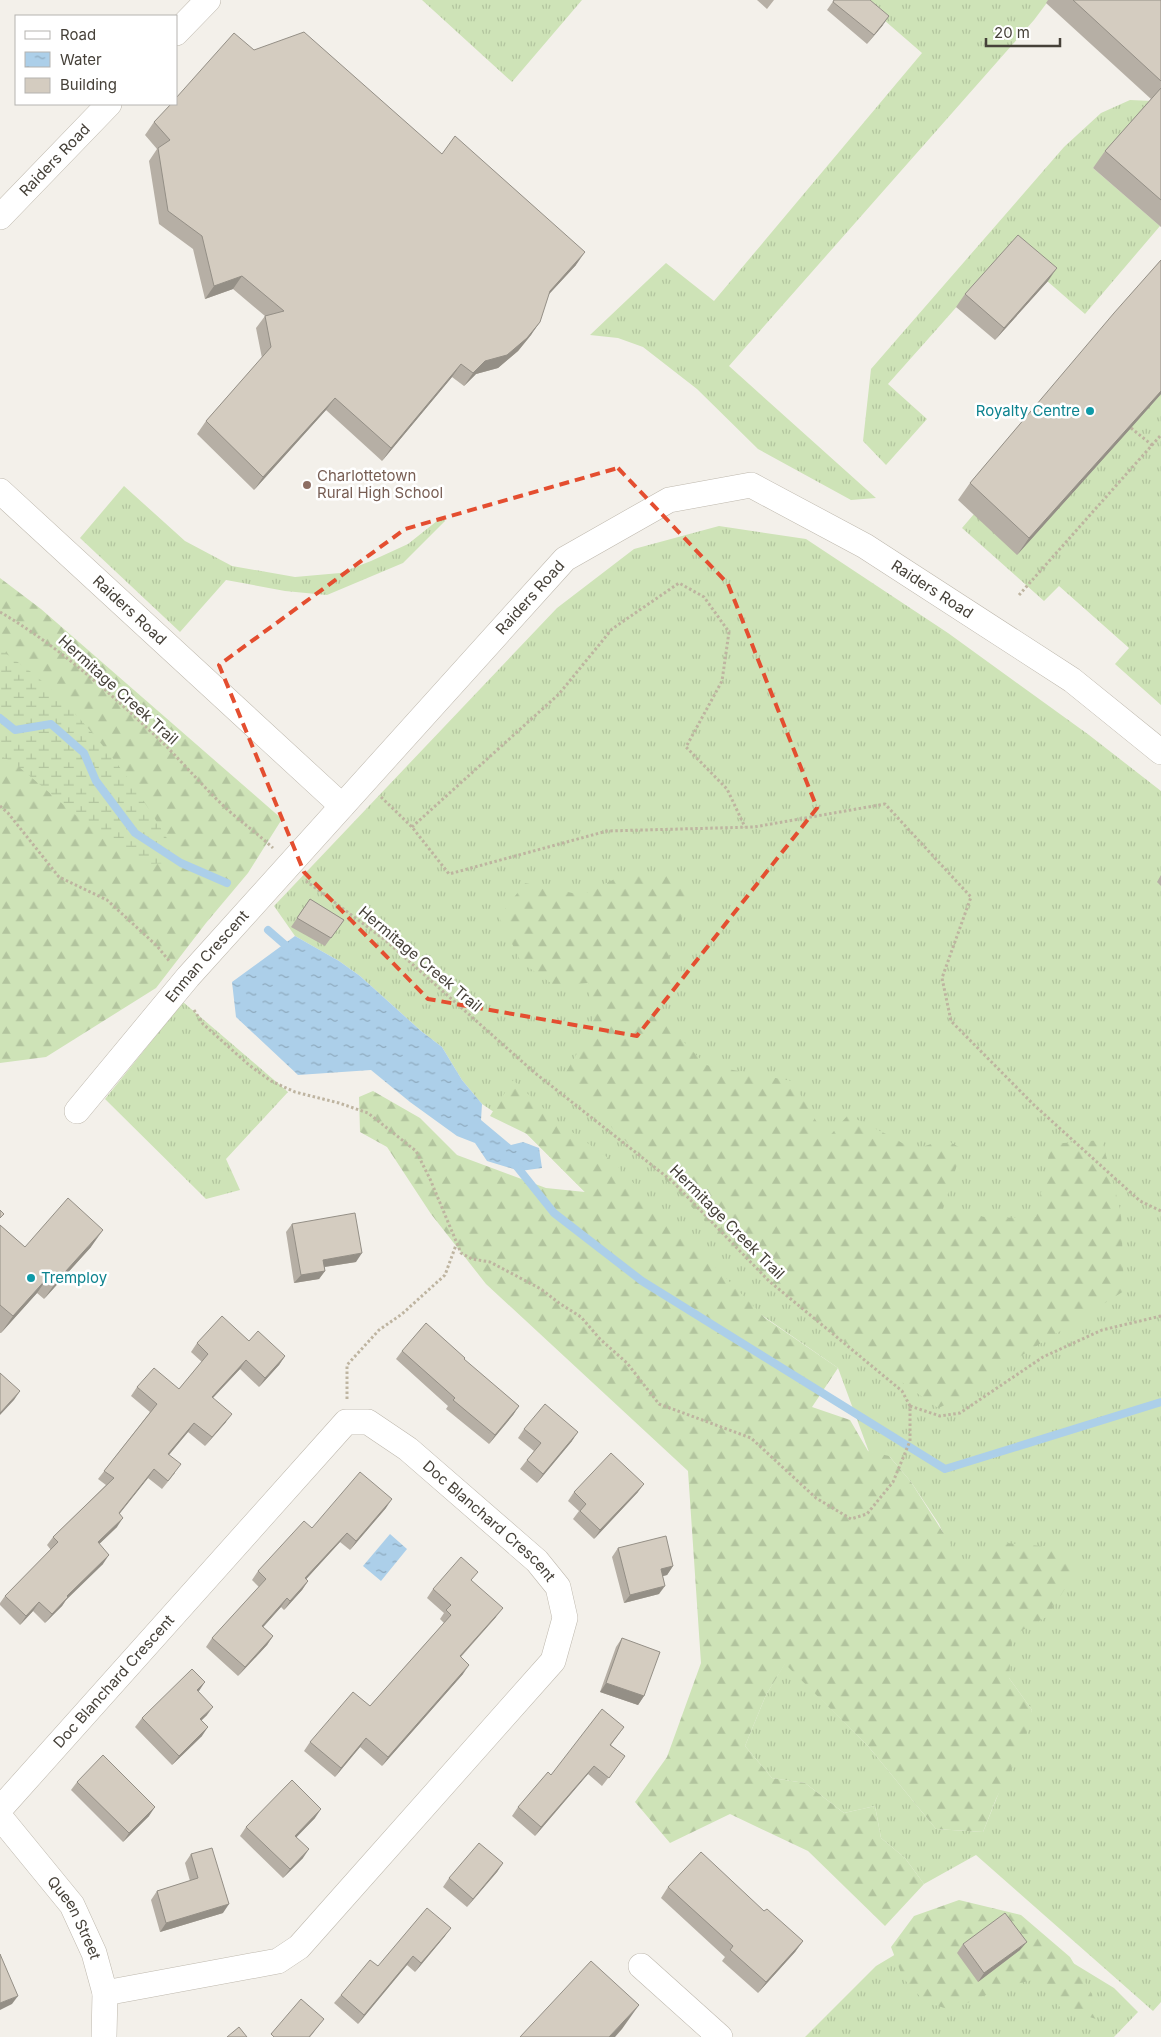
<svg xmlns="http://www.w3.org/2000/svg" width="1161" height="2037" font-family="Inter,sans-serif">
	<defs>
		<pattern id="grass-tufts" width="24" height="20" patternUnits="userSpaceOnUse" patternTransform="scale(1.25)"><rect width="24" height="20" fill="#cee3b7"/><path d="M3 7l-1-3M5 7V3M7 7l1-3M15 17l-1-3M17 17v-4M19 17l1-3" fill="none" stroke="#b2c49e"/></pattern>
		<pattern id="forest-firs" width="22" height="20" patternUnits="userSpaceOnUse" patternTransform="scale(1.25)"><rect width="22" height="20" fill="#cee3b7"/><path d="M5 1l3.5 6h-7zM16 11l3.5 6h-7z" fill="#b2c49e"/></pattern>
		<pattern id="wetland-marsh" width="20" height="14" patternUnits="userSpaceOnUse" patternTransform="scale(1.25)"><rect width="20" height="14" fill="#cee3b7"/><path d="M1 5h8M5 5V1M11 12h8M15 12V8" fill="none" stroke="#b2c49e"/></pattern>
		<pattern id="water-ripples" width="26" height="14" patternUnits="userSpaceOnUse" patternTransform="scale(1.25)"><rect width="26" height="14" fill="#accfe9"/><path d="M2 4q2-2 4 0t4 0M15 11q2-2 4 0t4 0" fill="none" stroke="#8eaabe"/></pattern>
	</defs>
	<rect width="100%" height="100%" fill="#f3f0ea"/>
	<!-- grass -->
	<path fill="url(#grass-tufts)" d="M 422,0 L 582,0 L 512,82 Z
		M 861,0 L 1049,0 L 1034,20 L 729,366 L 876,498 L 851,500 L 758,449 L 697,389 L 643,347 L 618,338 L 590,335 L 666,263 L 714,301 L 922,53 Z
		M 1130,100 L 1153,101 L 1093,168 L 1160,226 L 1085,314 L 1009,248 L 888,384 L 927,419 L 886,465 L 863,441 L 871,369 L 1064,147 L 1101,113 Z
		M 1161,392 L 1161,705 L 1115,664 L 1129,648 L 1059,586 L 1044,601 L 962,528 L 974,514 Z
		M 124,486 L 185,541 L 232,566 L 295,577 L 340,573 L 371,561 L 408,544 L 442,517 L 445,521 L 403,563 L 327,595 L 285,591 L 226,580 L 180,632 L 80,538 Z
		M 719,526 L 806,539 L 948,633 L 1089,735 L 1161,791 L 1161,2002 L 1153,2011 L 976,1855 L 924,1884 L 905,1858 L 881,1838 L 875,1806 L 844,1813 L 805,1783 L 772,1778 L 745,1746 L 766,1695 L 785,1663 L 868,1746 L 936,1829 L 983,1832 L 1032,1710 L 1009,1678 L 939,1524 L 911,1482 L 890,1457 L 869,1452 L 838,1368 L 585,1192 L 527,1134 L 482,1104 L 462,1080 L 442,1047 L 421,1031 L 360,976 L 339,961 L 295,936 L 274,906 L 557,608 L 634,549 Z
		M 183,1002 L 288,1092 L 226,1159 L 240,1190 L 206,1199 L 105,1099 Z
		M 978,1905 L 1114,1988 L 1138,2012 L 1114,2037 L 805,2037 L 876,1966 Z"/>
	<!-- forest -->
	<path fill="url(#forest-firs)" d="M 0,578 L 41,609 L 282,819 L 248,873 L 206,923 L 156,988 L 46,1057 L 0,1063 Z
		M 631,871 L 685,876 L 691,894 L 669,952 L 672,994 L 652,1009 L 706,1065 L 792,1081 L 827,1139 L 848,1115 L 892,1137 L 914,1150 L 945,1139 L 962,1149 L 943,1209 L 990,1218 L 1036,1217 L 1051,1144 L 1102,1140 L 1121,1213 L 1124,1291 L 989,1376 L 967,1396 L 938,1408 L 780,1296 L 736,1255 L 677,1191 L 562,1079 L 593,1026 L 588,983 L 555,986 L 521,962 L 499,917 L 525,883 L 582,895 Z
		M 513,1080 L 558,1122 L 611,1160 L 765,1318 L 838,1368 L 812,1407 L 850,1420 L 868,1451 L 889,1456 L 911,1482 L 965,1567 L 993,1542 L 1054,1547 L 1079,1566 L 1048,1616 L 1012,1636 L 1009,1678 L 1032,1710 L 1023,1747 L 996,1799 L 983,1832 L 936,1829 L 868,1746 L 785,1664 L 766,1695 L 745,1746 L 772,1778 L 805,1783 L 844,1813 L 875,1806 L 881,1838 L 905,1858 L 924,1884 L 885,1926 L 808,1851 L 730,1814 L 670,1843 L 635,1802 L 667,1757 L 701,1663 L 688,1471 L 486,1284 L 431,1214 L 387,1147 L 360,1132 L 359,1097 L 373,1091 L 420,1118 L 457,1155 L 546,1188 L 585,1192 L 527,1134 L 490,1116 Z
		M 959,1900 L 1021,1915 L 1070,1957 L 1092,1994 L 1096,2019 L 1061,2008 L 1033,1980 L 1007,1986 L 951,2010 L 925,2002 L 903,1978 L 891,1947 L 914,1916 Z"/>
	<!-- wetland -->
	<path fill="url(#wetland-marsh)" d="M 0,649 C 14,660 30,670 43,682 C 99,733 144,796 181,863 L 142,864 L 89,826 L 13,762 L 0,756 Z"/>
	<!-- water -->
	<path fill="url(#water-ripples)" d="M 295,936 L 339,961 L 360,976 L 421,1031 L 442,1047 L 462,1080 L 482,1104 L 481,1120 L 511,1145 L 523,1142 L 539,1148 L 542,1168 L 520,1171 L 487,1161 L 475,1143 L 457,1136 L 410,1102 L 371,1070 L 298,1075 L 236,1017 L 232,982 Z
		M 390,1534 L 407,1549 L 381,1581 L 363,1566 Z"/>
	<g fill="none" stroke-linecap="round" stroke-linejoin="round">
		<!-- stream -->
		<path stroke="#accfe9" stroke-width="8" d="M 0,718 L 15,730 L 51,724 L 84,753 L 96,781 L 135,833 L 181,863 L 227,883
			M 268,930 L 291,950
			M 514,1163 L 554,1213 L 642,1281 L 945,1469 L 1161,1402"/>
		<defs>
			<g id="minor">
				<path d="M 176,33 L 208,0"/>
				<path id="s1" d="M 0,217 L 109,104"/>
				<path id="s2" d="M 0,491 L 342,806"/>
				<path id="s3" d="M 77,1111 L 188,977 L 565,559 L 669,500 L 751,485 L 865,546 L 1072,680 L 1161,752"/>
				<path id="s4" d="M 0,1809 L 346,1422 L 368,1422 L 408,1449 L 537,1561 L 558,1587 L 565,1618 L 553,1661 L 299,1947 L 278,1961 L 105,1993"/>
				<path id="s5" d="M 0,1817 L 72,1905 L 94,1953 L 105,1993 L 104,2037"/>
				<path d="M 641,1966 L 720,2037"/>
			</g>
		</defs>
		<!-- minor casing -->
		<use href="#minor" stroke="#beb8ad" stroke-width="26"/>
		<!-- path -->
		<path stroke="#beb4a0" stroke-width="3" stroke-dasharray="2.5 2.5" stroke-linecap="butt" d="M 1131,428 L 1152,445
			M 1019,595 L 1161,435
			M 0,612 C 60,647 112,695 163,743 C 185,765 206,790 229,811 C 244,824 259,835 273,848
			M 381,797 L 412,827 L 449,874 L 607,831 L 754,827 L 885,804 L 971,897 L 942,978 L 951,1021 L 1034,1105 L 1140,1201 L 1161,1211
			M 0,806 L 8,813 L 59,877 L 107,900 L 157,946 L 170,962
			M 412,827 L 559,694 L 612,629 L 679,583 L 704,597 L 729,632 L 722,681 L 686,747 L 727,789 L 745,827
			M 194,1010 L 203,1024 L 249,1065 L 271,1081 L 295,1092 L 339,1103 L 368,1113 L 416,1151 L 430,1179 L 461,1253 L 472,1259 L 490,1262 L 541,1289 L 559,1303 L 581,1317 L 600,1339 L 627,1363 L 659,1404 L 751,1438 L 816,1498 L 851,1519 L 867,1514 L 893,1482 L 910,1441 L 910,1406 L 902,1391 L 769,1281 L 672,1181 L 535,1073 L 385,940 L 306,881
			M 347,1399 L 347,1365 L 379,1330 L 402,1314 L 445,1275 L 456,1245
			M 910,1406 L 940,1416 L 960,1413 L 1043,1357 L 1102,1330 L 1161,1316"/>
		<!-- minor -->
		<use href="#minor" stroke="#fff" stroke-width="25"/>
	</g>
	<!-- wall -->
	<path fill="#b6afa5" d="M 757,0 L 774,0 L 767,9 Z
		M 834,0 L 883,25 L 867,44 L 827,10 Z
		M 1048,0 L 1161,0 L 1161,227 L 1093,168 L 1105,151 L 1151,99 L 1046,3 Z
		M 254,50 L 442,154 L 576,265 L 548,295 L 531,335 L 518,351 L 498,368 L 476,374 L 464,386 L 452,377 L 382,461 L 326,410 L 254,490 L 197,434 L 206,421 L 262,358 L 256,328 L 265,316 L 233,289 L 205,299 L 193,249 L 159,224 L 149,161 L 157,149 L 145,135 L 154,122 Z
		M 1161,260 L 1161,394 L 1017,555 L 958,500 L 970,483 Z
		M 1048,281 L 995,340 L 956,307 L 965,294 Z
		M 1161,875 L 1161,886 L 1157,882 Z
		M 310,899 L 344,920 L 325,946 L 291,927 Z
		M 292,1224 L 356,1262 L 325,1267 L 325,1271 L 319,1279 L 294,1283 L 286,1232 Z
		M 0,1225 L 25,1247 L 91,1247 L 44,1299 L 37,1293 L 1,1333 L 0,1333 Z
		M 249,1341 L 285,1356 L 279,1365 L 259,1387 L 240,1369 L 213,1398 L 226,1422 L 205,1446 L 188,1432 L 169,1455 L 175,1473 L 162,1489 L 148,1478 L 119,1514 L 117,1527 L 99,1544 L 103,1564 L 68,1597 L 62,1606 L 45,1623 L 33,1611 L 20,1625 L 0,1605 L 0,1603 L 5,1596 L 51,1550 L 47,1545 L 53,1537 L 106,1485 L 98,1479 L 150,1412 L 131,1396 L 137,1387 L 179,1389 L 202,1362 L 191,1352 L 197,1343 Z
		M 402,1351 L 464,1360 L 519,1406 L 513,1415 L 489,1444 L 446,1409 L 448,1406 L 396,1359 Z
		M 524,1429 L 572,1441 L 537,1483 L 520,1469 L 534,1451 L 518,1438 Z
		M 574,1492 L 638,1492 L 594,1539 L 573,1519 L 579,1511 L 568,1501 Z
		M 386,1508 L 350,1550 L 340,1542 L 306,1579 L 308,1581 L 302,1590 L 284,1610 L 281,1607 L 263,1627 L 273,1636 L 267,1645 L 238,1676 L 206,1647 L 212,1638 L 259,1587 L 252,1580 L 258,1571 L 312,1528 Z
		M 618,1548 L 673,1566 L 667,1575 L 663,1576 L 659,1594 L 624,1603 L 612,1557 Z
		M 472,1581 L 496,1617 L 461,1657 L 463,1674 L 382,1766 L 360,1747 L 335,1777 L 304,1751 L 310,1742 L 370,1706 L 444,1623 L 440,1619 L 444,1613 L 427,1598 L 433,1589 Z
		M 622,1638 L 644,1696 L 638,1705 L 600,1692 L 616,1647 Z
		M 207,1715 L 202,1720 L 202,1736 L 172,1765 L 135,1727 L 142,1718 Z
		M 624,1727 L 611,1745 L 625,1756 L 602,1786 L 588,1774 L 535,1836 L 512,1816 L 518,1807 L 551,1775 Z
		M 77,1782 L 149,1816 L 123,1842 L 71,1790 Z
		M 315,1818 L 296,1837 L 303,1858 L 283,1878 L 240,1836 L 246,1827 Z
		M 191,1854 L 223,1913 L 160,1932 L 151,1900 L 157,1891 L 190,1881 L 185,1863 Z
		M 503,1863 L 497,1872 L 467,1907 L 443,1887 L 449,1878 Z
		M 668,1887 L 764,1911 L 803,1941 L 795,1952 L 758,1993 L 722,1961 L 725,1957 L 661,1898 Z
		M 445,1936 L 415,1972 L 407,1965 L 358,2024 L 334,2003 L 341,1995 L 378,1966 Z
		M 963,1944 L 1020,1950 L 978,1982 L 957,1953 Z"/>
	<!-- shaded-wall -->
	<path fill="#948f86" d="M 889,16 L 883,25 L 867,44 L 874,35 Z
		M 585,252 L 576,265 L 540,304 L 550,291 Z
		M 1057,268 L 1048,281 L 995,340 L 1004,328 Z
		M 242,276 L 233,289 L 205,299 L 214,286 Z
		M 540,322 L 531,335 L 518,351 L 498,368 L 476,374 L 464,386 L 473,373 L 485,361 Z
		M 461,364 L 452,377 L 382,461 L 391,448 Z
		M 1161,391 L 1161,394 L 1131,428 L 1017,555 L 1029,538 Z
		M 335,398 L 326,410 L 254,490 L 263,477 Z
		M 103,1230 L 91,1247 L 44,1299 L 56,1282 Z
		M 362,1253 L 356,1262 L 317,1268 L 323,1260 Z
		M 325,1271 L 319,1279 L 294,1283 L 301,1275 Z
		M 49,1276 L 37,1293 L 1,1333 L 13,1316 Z
		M 285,1356 L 279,1365 L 259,1387 L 265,1378 Z
		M 246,1360 L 240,1369 L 206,1405 L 212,1397 Z
		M 20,1391 L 14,1400 L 0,1415 L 0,1413 Z
		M 519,1406 L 513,1415 L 489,1444 L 495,1435 Z
		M 232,1414 L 226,1422 L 205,1446 L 212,1437 Z
		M 194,1423 L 188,1432 L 162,1463 L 168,1454 Z
		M 578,1432 L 572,1441 L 537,1483 L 543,1474 Z
		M 154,1469 L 148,1478 L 113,1522 L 119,1513 Z
		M 644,1484 L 638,1492 L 594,1539 L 600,1530 Z
		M 392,1499 L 386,1508 L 350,1550 L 356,1541 Z
		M 123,1518 L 117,1527 L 92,1551 L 98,1542 Z
		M 347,1533 L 340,1542 L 299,1587 L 305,1578 Z
		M 109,1555 L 103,1564 L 61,1605 L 67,1596 Z
		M 673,1566 L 667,1575 L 655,1578 L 661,1569 Z
		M 308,1581 L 302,1590 L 284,1610 L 290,1601 Z
		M 665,1586 L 659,1594 L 624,1603 L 630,1595 Z
		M 68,1597 L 62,1606 L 45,1623 L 52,1614 Z
		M 287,1598 L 281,1607 L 256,1635 L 262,1626 Z
		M 39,1602 L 33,1611 L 20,1625 L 26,1616 Z
		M 503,1608 L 496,1617 L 453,1665 L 460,1656 Z
		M 273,1636 L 267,1645 L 238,1676 L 245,1667 Z
		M 469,1665 L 463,1674 L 382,1766 L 388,1757 Z
		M 205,1682 L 199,1691 L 190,1699 L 197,1690 Z
		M 606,1683 L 644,1696 L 638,1705 L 600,1692 Z
		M 213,1707 L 207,1715 L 194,1727 L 200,1719 Z
		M 208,1727 L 202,1736 L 172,1765 L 179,1756 Z
		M 366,1738 L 360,1747 L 335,1777 L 341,1768 Z
		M 594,1766 L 588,1774 L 535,1836 L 541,1827 Z
		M 155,1807 L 149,1816 L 123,1842 L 129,1833 Z
		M 321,1809 L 315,1818 L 289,1845 L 295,1836 Z
		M 309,1849 L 303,1858 L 283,1878 L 290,1869 Z
		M 503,1863 L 497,1872 L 467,1907 L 473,1899 Z
		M 229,1904 L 223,1913 L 160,1932 L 166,1923 Z
		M 451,1928 L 445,1936 L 415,1972 L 421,1963 Z
		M 803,1941 L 795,1952 L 758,1993 L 766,1982 Z
		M 1027,1942 L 1020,1950 L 978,1982 L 984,1973 Z
		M 413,1956 L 407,1965 L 358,2024 L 364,2015 Z
		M 18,1996 L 12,2004 L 0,2010 L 0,2003 Z
		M 639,2005 L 622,2029 L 615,2037 L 609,2037 Z
		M 324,2019 L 310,2037 L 309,2037 Z"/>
	<!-- building -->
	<path fill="#d4ccc0" stroke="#948f86" d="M 834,0 L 870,0 L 889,16 L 874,35 L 833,2 Z
		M 1073,0 L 1161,0 L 1161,81 Z
		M 304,32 L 442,154 L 455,136 L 585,252 L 550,291 L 540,322 L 527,338 L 507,355 L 485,361 L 473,373 L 461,364 L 391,448 L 335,398 L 263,477 L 206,421 L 271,347 L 265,316 L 284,311 L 242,276 L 214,286 L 202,236 L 168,211 L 158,148 L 170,140 L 154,122 L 171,104 L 176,104 L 176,98 L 234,33 L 254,50 Z
		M 1161,88 L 1161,200 L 1105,151 Z
		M 1018,235 L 1057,268 L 1004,328 L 965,294 Z
		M 1161,260 L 1161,391 L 1029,538 L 970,483 L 1114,313 Z
		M 310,899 L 344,920 L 331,938 L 297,918 Z
		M 68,1198 L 103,1230 L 56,1282 L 49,1276 L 13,1316 L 0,1305 L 0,1225 L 25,1247 Z
		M 0,1210 L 4,1214 L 0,1218 Z
		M 355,1213 L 362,1253 L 323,1260 L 325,1271 L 301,1275 L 292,1224 Z
		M 222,1316 L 249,1341 L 258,1331 L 285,1356 L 265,1378 L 246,1360 L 212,1397 L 232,1414 L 212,1437 L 194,1423 L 168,1454 L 181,1464 L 168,1481 L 154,1469 L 119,1513 L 123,1518 L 98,1542 L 109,1555 L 67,1596 L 68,1597 L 52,1614 L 39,1602 L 26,1616 L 5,1596 L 58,1542 L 53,1537 L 114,1478 L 104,1471 L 157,1404 L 137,1387 L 154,1368 L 179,1389 L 208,1354 L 197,1343 Z
		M 426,1323 L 465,1358 L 464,1359 L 519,1406 L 495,1435 L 453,1400 L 455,1398 L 402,1351 Z
		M 0,1373 L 20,1391 L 0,1413 Z
		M 545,1404 L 578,1432 L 543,1474 L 527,1460 L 541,1443 L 524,1429 Z
		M 611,1453 L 644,1484 L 600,1530 L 580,1511 L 586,1504 L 574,1492 Z
		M 360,1472 L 392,1499 L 356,1541 L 347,1533 L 305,1578 L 308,1581 L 290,1601 L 287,1598 L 262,1626 L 273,1636 L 245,1667 L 212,1638 L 266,1579 L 258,1571 L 304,1521 L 312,1528 Z
		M 666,1536 L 673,1566 L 661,1569 L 665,1586 L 630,1595 L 618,1548 Z
		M 461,1557 L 478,1572 L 471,1580 L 503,1608 L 460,1656 L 469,1665 L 388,1757 L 366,1738 L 341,1768 L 310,1742 L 353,1692 L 370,1706 L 451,1615 L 446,1610 L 451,1605 L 433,1589 Z
		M 622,1638 L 660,1652 L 644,1696 L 606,1683 Z
		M 192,1669 L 205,1682 L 197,1690 L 213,1707 L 200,1719 L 208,1727 L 179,1756 L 142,1718 Z
		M 602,1709 L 624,1727 L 610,1745 L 625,1756 L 609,1778 L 594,1766 L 541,1827 L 518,1807 L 548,1772 L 551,1775 Z
		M 103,1755 L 155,1807 L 129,1833 L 77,1782 Z
		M 292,1780 L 321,1809 L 295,1836 L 309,1849 L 290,1869 L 246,1827 Z
		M 479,1843 L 503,1863 L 473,1899 L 449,1878 Z
		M 212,1848 L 229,1904 L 166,1923 L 157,1891 L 198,1878 L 191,1854 Z
		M 701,1852 L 764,1911 L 767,1909 L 803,1941 L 766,1982 L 730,1950 L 733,1946 L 668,1887 Z
		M 427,1908 L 451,1928 L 421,1963 L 413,1956 L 364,2015 L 341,1995 L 370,1960 L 378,1966 Z
		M 1005,1913 L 1027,1942 L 984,1973 L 963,1944 Z
		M 0,1954 L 18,1996 L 0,2003 Z
		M 591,1961 L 639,2005 L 609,2037 L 520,2037 Z
		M 301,1999 L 324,2019 L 309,2037 L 274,2037 L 271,2034 Z
		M 239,2027 L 247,2037 L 227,2037 Z"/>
	<!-- marked area -->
	<path fill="none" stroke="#e44e30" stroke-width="4" stroke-dasharray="10 6" stroke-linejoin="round" d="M 618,468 L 728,584 L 817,808 L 637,1036 L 428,999 L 304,872 L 219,665 L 405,529 Z"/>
	<!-- markers -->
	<g fill="#0f9aa8" stroke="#fff" stroke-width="2">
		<circle cx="1090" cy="411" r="5"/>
		<circle cx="31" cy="1278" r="5"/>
	</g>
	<circle fill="#8d6e63" stroke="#fff" stroke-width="2" cx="307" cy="485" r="5"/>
	<g text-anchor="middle" stroke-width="5" stroke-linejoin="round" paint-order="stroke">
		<!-- street labels -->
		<g font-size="15" fill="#464139" stroke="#fff">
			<text dy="5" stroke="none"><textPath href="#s1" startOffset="79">Raiders Road</textPath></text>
			<text dy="5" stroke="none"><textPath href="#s3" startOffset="1149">Raiders Road</textPath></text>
			<text dy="5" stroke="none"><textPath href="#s3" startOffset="685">Raiders Road</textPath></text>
			<text dy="5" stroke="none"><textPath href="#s2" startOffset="176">Raiders Road</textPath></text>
			<text transform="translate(118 690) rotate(42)" y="5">Hermitage Creek Trail</text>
			<text dy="5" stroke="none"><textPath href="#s3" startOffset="202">Enman Crescent</textPath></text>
			<text transform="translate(420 959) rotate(40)" y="5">Hermitage Creek Trail</text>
			<text transform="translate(727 1222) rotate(45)" y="5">Hermitage Creek Trail</text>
			<text dy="5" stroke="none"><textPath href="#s4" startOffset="698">Doc Blanchard Crescent</textPath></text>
			<text dy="5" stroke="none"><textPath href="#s4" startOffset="171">Doc Blanchard Crescent</textPath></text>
			<text dy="5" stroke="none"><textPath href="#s5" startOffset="126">Queen Street</textPath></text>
		</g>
		<!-- culture labels -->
		<g font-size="15" fill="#0d838f" stroke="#fff" text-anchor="end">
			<text x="1080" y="416">Royalty Centre</text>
			<text x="41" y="1283" text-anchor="start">Tremploy</text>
		</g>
		<!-- education labels -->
		<g font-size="15" fill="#785e54" stroke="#fff" text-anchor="start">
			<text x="317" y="481">Charlottetown<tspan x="317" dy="17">Rural High School</tspan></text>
		</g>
	</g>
	<!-- legend -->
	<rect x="15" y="15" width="162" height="90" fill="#ffffff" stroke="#b5b3b0"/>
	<rect x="25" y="31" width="25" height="8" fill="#ffffff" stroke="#b5b3b0"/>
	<text x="60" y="40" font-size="15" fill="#464139">Road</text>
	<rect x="25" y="52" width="25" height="15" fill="url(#water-ripples)" stroke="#b5b3b0"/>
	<text x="60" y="65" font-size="15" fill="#464139">Water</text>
	<rect x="25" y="78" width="25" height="15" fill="#d4ccc0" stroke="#b5b3b0"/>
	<text x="60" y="90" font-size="15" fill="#464139">Building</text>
	<!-- scale -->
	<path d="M986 38v8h74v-8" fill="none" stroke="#464139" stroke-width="2.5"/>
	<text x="994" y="38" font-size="15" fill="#464139" stroke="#ffffff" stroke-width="4" paint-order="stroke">20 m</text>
</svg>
